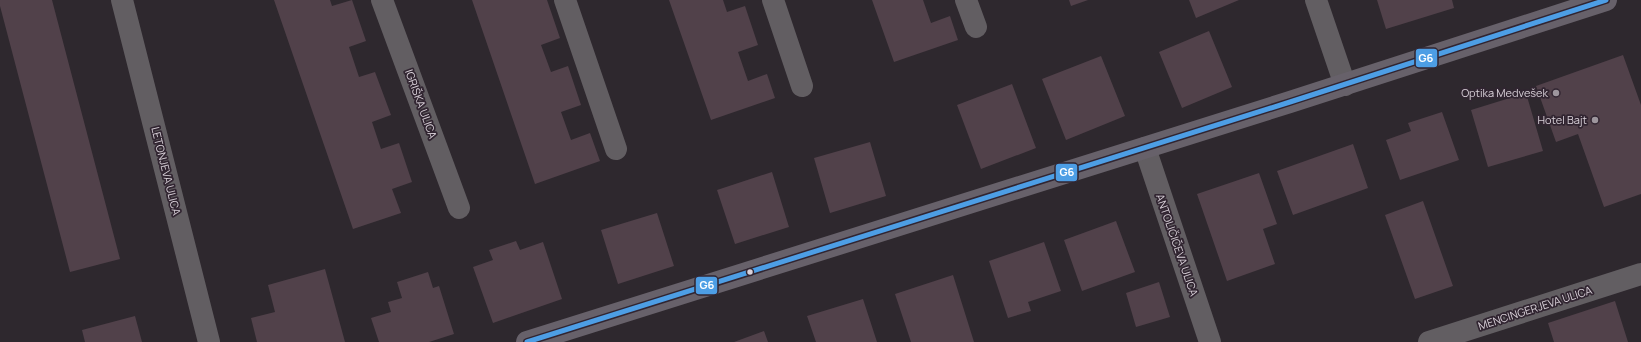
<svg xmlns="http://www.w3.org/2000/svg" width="1641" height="342" font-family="Manrope,sans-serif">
	<rect width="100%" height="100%" fill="#2e282e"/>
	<!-- building -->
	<path fill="#51414a" d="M 0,0 L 52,0 L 120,259 L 70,272 L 0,6 Z
		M 274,0 L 330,0 L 332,6 L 352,0 L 366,41 L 349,47 L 359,77 L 375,72 L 391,115 L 372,122 L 381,149 L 399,143 L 412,182 L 392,189 L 401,213 L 353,229 Z
		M 472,0 L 547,0 L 560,38 L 541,45 L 551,72 L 568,66 L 581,105 L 561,112 L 571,140 L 590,133 L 600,161 L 535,184 Z
		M 669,0 L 723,0 L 727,12 L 745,6 L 758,45 L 738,52 L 748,81 L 767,74 L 775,98 L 711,120 Z
		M 872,0 L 923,0 L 931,23 L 950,16 L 958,40 L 894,62 Z
		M 1069,0 L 1088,0 L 1071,6 Z
		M 1189,0 L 1239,0 L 1196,18 Z
		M 1377,0 L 1452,0 L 1454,8 L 1386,29 Z
		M 1209,31 L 1232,87 L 1182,108 L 1159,52 Z
		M 1623,55 L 1641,105 L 1641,194 L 1604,207 L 1578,134 L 1556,142 L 1536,86 Z
		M 1101,56 L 1125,116 L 1066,140 L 1042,79 Z
		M 1012,84 L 1036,148 L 981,169 L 957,105 Z
		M 1526,93 L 1543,151 L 1488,167 L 1471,110 Z
		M 1442,112 L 1459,160 L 1400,180 L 1386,140 L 1411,131 L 1408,123 Z
		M 870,142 L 886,196 L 830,213 L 814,158 Z
		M 1353,144 L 1368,188 L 1293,215 L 1277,171 Z
		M 772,172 L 789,227 L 735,244 L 717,190 Z
		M 1259,173 L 1277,224 L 1263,229 L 1275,264 L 1227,281 L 1197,194 Z
		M 1423,201 L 1453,286 L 1415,299 L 1385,215 Z
		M 657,213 L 674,266 L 618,284 L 601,230 Z
		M 1116,221 L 1135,272 L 1082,291 L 1064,240 Z
		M 516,241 L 520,250 L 543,242 L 562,299 L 493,323 L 473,267 L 493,260 L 489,250 Z
		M 1044,242 L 1061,291 L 1028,302 L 1031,311 L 1008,318 L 989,261 Z
		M 325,269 L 345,342 L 257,342 L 251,318 L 275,312 L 268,285 Z
		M 428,272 L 433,288 L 439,286 L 454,334 L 429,342 L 379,342 L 371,318 L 391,312 L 388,302 L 402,298 L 397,282 Z
		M 953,275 L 974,342 L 911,342 L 895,294 Z
		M 1159,282 L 1170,317 L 1136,327 L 1126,293 Z
		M 863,299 L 877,342 L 816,342 L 807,316 Z
		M 1615,301 L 1628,342 L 1554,342 L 1548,323 Z
		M 135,316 L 142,342 L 85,342 L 82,330 Z
		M 764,331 L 768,342 L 734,342 Z"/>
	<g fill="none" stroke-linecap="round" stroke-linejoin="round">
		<!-- street -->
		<path stroke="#625e62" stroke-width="22" d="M 122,0 L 209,342
			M 382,0 L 459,208
			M 565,0 L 616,149
			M 773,0 L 802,86
			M 966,0 L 976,27
			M 1316,0 L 1345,85
			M 1145,148 L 1210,342
			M 1429,342 L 1641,274"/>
		<!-- secondary -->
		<path stroke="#67616a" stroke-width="22" d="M 527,342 L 1290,102 L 1606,0"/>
		<defs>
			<path id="bus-1" d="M 527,342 L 1290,102 L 1606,0"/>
		</defs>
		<!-- bus-1 casing -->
		<use href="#bus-1" stroke="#312531" stroke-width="8"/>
		<!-- bus-1 -->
		<use href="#bus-1" stroke="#4d9ee5" stroke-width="5"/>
	</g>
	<!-- markers -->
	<g fill="#9d969d" stroke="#312531" stroke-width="1.5">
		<circle cx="1556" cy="93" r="4"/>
		<circle cx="1595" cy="120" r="4"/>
	</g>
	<circle fill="#d9d1d9" stroke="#312531" stroke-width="1.5" cx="750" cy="272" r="3.5"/>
	<g text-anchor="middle" stroke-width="3.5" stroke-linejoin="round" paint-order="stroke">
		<!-- poi labels -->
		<g font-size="11" fill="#d9d1d9" stroke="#312531" text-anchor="end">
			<text x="1548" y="97">Optika Medvešek</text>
			<text x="1587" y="124">Hotel Bajt</text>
		</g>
		<!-- street labels -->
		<g font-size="11" fill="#d9d1d9" stroke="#312531">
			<text transform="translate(421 104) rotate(70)" y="4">IGRIŠKA ULICA</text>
			<text transform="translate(166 171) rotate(76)" y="4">LETONJEVA ULICA</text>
			<text transform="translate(1177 245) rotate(71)" y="4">ANTOLIČIČEVA ULICA</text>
			<text transform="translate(1535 308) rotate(-18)" y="4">MENCINGERJEVA ULICA</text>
		</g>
	</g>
	<g stroke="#312531" stroke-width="1.5">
		<rect x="1415" y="48" width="23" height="20" rx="4" fill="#4d9ee5"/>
		<rect x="1055" y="163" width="23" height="19" rx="4" fill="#4d9ee5"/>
		<rect x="695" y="276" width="23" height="19" rx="4" fill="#4d9ee5"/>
	</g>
	<g font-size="11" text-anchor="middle" font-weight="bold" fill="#fff">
		<text x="1426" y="62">G6</text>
		<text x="1067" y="176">G6</text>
		<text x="707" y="289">G6</text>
	</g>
</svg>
